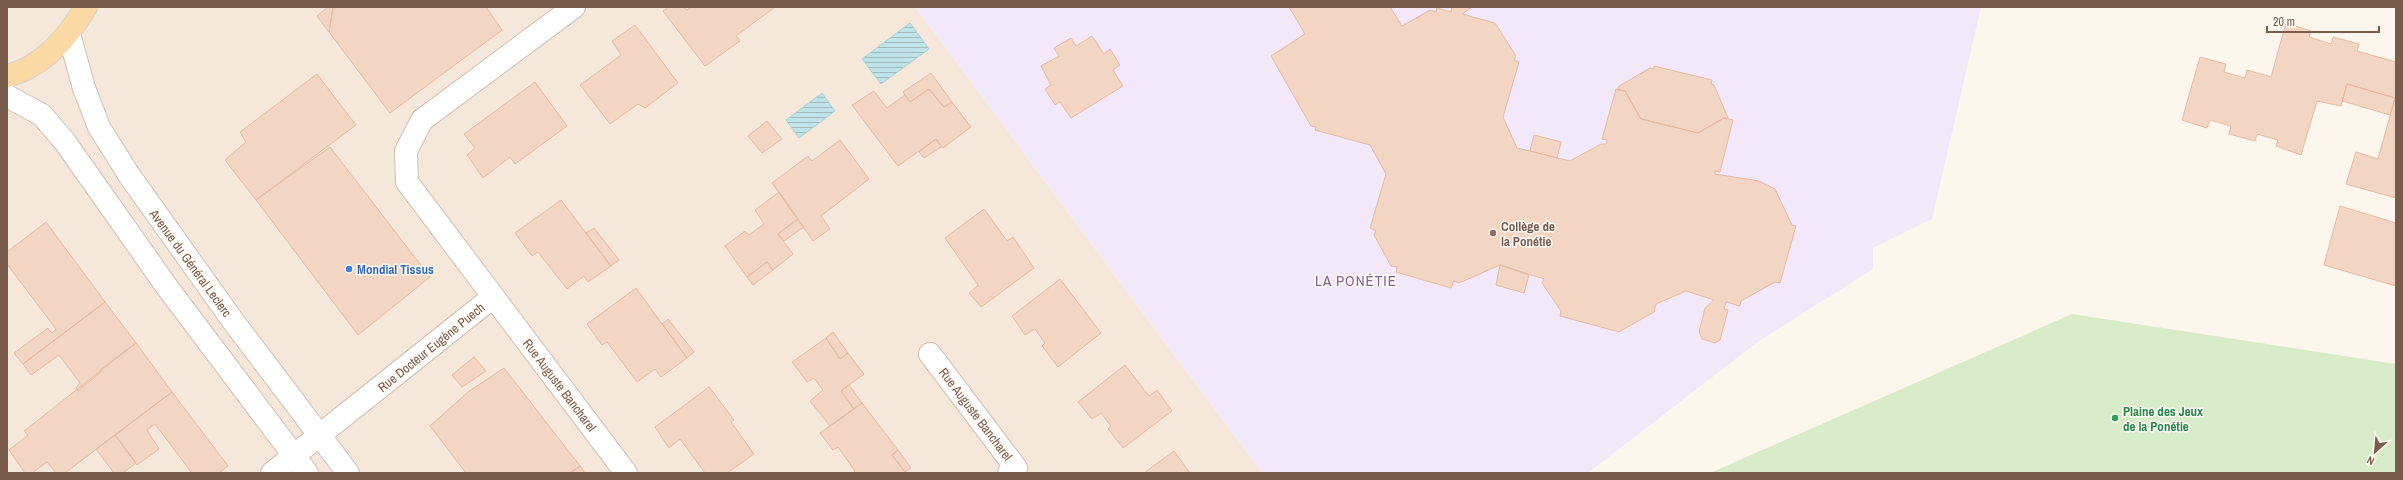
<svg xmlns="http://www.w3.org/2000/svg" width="2403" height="480" font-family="'Archivo Narrow',sans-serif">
	<defs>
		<pattern id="water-rules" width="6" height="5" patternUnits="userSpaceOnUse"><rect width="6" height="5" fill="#bfe3e8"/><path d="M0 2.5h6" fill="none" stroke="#a0bbbe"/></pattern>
	</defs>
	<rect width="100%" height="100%" fill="#fdf6ec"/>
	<!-- residential -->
	<path fill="#f5e8da" d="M 7,7 L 915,7 L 1262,473 L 7,473 Z"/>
	<!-- education -->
	<path fill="#f3e8fa" d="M 915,7 L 1981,7 L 1932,219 L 1873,248 L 1873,269 L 1759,341 L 1588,473 L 1262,473 Z"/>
	<!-- garden -->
	<path fill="#d8ecc9" d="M 2072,314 L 2396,364 L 2396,473 L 1710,473 Z"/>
	<!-- water -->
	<path fill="url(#water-rules)" stroke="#a5d3da" d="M 910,23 L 929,49 L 881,84 L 862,59 Z
		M 822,93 L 835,111 L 799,138 L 786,120 Z"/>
	<!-- building -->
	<path fill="#f3d5c3" stroke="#e6bba3" d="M 328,7 L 333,7 L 329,32 L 317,16 Z
		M 333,7 L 486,7 L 502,30 L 390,113 L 329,32 Z
		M 669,7 L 684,7 L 687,10 L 691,7 L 775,7 L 736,36 L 740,41 L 705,66 L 663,11 Z
		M 1289,7 L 1390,7 L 1402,26 L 1430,10 L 1436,12 L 1437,8 L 1451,12 L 1452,7 L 1472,7 L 1462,14 L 1495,23 L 1516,56 L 1514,60 L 1519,62 L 1503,117 L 1517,148 L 1570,161 L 1601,144 L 1606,144 L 1607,140 L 1602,139 L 1616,89 L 1625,91 L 1641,119 L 1698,133 L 1724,118 L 1733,120 L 1720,172 L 1715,171 L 1715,174 L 1759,181 L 1775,189 L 1792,225 L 1796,226 L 1780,283 L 1775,282 L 1741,301 L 1740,306 L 1726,302 L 1724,309 L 1728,310 L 1720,340 L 1715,343 L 1702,339 L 1699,332 L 1705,308 L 1714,300 L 1686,291 L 1656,304 L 1654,312 L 1619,332 L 1560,316 L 1561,311 L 1542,283 L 1544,279 L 1500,265 L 1459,283 L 1454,281 L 1451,288 L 1396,272 L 1397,267 L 1391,266 L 1374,235 L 1376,231 L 1370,228 L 1386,174 L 1370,145 L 1315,130 L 1316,127 L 1311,126 L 1271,56 L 1305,34 Z
		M 2286,23 L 2311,31 L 2309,37 L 2331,44 L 2333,37 L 2359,44 L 2357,51 L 2396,62 L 2396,198 L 2346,184 L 2356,152 L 2378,159 L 2395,98 L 2347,84 L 2341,106 L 2317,101 L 2301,155 L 2276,146 L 2278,140 L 2257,134 L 2255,141 L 2229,134 L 2231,126 L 2210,120 L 2207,128 L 2182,120 L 2200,57 L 2226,64 L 2224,72 L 2245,78 L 2247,70 L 2271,77 Z
		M 635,25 L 678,83 L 645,108 L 638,104 L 610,124 L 580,85 L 621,55 L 612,41 Z
		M 1092,36 L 1104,54 L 1110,49 L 1120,65 L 1113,70 L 1123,86 L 1071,118 L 1060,102 L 1055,105 L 1045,89 L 1051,85 L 1041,66 L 1059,56 L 1054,48 L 1071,38 L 1076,46 Z
		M 1654,66 L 1712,80 L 1711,84 L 1714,85 L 1728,118 L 1724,118 L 1698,133 L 1641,119 L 1625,91 L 1618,90 L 1619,86 L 1650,68 L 1654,69 Z
		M 931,73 L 952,102 L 944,107 L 929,89 L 910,102 L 903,92 Z
		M 317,74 L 356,125 L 256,200 L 225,160 L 246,142 L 240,132 Z
		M 535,82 L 567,126 L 515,164 L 510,157 L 483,178 L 467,155 L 475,148 L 464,134 Z
		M 2347,84 L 2395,98 L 2390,115 L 2342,101 Z
		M 929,89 L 944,107 L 952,102 L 971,127 L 943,148 L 936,139 L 898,166 L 852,105 L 874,91 L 887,108 L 905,95 L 910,102 Z
		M 767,121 L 782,139 L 762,153 L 748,136 Z
		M 1534,135 L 1561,142 L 1557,158 L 1530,151 Z
		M 936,139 L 941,147 L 924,158 L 919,152 Z
		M 840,140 L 869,179 L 821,216 L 830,229 L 813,241 L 772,183 L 808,156 L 812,161 Z
		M 330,147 L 430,277 L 358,335 L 256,200 Z
		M 779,192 L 798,219 L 778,234 L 793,254 L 773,270 L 767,262 L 747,277 L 725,246 L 745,231 L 749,235 L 764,224 L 755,210 Z
		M 561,200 L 611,266 L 588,282 L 584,276 L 567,289 L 538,252 L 532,256 L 515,233 Z
		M 2340,206 L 2396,223 L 2396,286 L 2324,265 Z
		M 984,209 L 1007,241 L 1013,237 L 1034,268 L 981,307 L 969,293 L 978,285 L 945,238 Z
		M 798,219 L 804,227 L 784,241 L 778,234 Z
		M 46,222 L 105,302 L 23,364 L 14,353 L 48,328 L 52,333 L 56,329 L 7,264 L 7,252 Z
		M 594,228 L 619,260 L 611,266 L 586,233 Z
		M 767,262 L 773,270 L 753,285 L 747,277 Z
		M 1500,265 L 1529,275 L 1524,293 L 1496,285 Z
		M 1060,279 L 1101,333 L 1058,367 L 1042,346 L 1045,343 L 1035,329 L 1025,335 L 1012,316 Z
		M 636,288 L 687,358 L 661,377 L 655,369 L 637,382 L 607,342 L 602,345 L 587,324 Z
		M 105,302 L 136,343 L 100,370 L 101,372 L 78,391 L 76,388 L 80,383 L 59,355 L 31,375 L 23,364 Z
		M 668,319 L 694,352 L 687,358 L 662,324 Z
		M 833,332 L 848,353 L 840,359 L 826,338 Z
		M 826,338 L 840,359 L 848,353 L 864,374 L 841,391 L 854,409 L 830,426 L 810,401 L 823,390 L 814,378 L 807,382 L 792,362 Z
		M 136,343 L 172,392 L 65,473 L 56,473 L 47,462 L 32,473 L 25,473 L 9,450 L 28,435 L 24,431 Z
		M 474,357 L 486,371 L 462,387 L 452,375 Z
		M 1125,365 L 1149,396 L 1157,390 L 1172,411 L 1123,448 L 1108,429 L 1111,426 L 1101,413 L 1092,419 L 1078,402 Z
		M 504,368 L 580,466 L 570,473 L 466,473 L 430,426 L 468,392 Z
		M 849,385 L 862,403 L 854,409 L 841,391 Z
		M 709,387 L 734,420 L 731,422 L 754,454 L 727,473 L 705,473 L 680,439 L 669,448 L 655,427 Z
		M 172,392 L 228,466 L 219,473 L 192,473 L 155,424 L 147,430 L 159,449 L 137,465 L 115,435 Z
		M 862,403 L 898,450 L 892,455 L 905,472 L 904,473 L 853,473 L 855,471 L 838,447 L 833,450 L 820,433 Z
		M 115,435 L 136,463 L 123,473 L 114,473 L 96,449 Z
		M 898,450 L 911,468 L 905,472 L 892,455 Z
		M 1174,451 L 1190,473 L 1144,473 Z
		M 580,466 L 585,473 L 570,473 Z"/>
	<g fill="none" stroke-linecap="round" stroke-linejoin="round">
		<defs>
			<path id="minor" d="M 574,7 L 422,120 L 406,151 L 407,182 L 626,473
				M 930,354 L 1016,468 L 1009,473
				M 272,473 L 493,297"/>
			<path id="tertiary" d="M 69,34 L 84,88 L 99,127 L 129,175 L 233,321 L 348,473
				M 7,96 L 42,115 L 65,142 L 167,287 L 307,473"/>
			<path id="primary" d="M 7,76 C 44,66 67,38 86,7"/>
		</defs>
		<!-- minor casing -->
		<use href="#minor" stroke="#d1beb0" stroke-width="24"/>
		<!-- tertiary casing -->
		<use href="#tertiary" stroke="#d1beb0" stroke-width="24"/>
		<!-- primary casing -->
		<use href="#primary" stroke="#dad1cd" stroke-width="24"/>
		<!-- minor -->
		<use href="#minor" stroke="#fff" stroke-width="22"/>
		<!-- tertiary -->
		<use href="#tertiary" stroke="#fff" stroke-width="22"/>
		<!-- primary -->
		<use href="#primary" stroke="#fbd9a5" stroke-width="22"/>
	</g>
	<!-- markers -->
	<circle fill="#8d6e63" stroke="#fffaf3" stroke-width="1.5" cx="1493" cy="233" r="4"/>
	<circle fill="#3f7fe0" stroke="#fffaf3" stroke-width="1.5" cx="349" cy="269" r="4"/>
	<circle fill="#2e9e5b" stroke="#fffaf3" stroke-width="1.5" cx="2115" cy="418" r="4"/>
	<g text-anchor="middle" stroke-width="3" stroke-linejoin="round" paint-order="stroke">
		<!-- education labels -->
		<g font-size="13" font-weight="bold" fill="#785e54" stroke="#fffaf3" text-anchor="start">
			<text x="1501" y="231">Collège de<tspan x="1501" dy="15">la Ponétie</tspan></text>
		</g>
		<!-- street labels -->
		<g font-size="13" fill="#7a5c4d" stroke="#fffaf3">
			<text transform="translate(191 263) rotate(54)" y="5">Avenue du Général Leclerc</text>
			<text transform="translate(431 347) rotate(-39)" y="5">Rue Docteur Eugène Puech</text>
			<text transform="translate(560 385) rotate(53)" y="5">Rue Auguste Bancharel</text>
			<text transform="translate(976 414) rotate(53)" y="5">Rue Auguste Bancharel</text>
		</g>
		<!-- shop labels -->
		<g font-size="13" font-weight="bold" fill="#366cbe" stroke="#fffaf3" text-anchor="start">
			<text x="357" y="274">Mondial Tissus</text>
		</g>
		<!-- leisure labels -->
		<g font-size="13" font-weight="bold" fill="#27864d" stroke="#fffaf3" text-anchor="start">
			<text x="2123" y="416">Plaine des Jeux<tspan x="2123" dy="15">de la Ponétie</tspan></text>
		</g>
		<!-- quarter labels -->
		<g font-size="15" letter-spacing="1" fill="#846695" stroke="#fffaf3">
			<text x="1356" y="286">LA PONÉTIE</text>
		</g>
	</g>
	<!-- border -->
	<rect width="2403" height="480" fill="none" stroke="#7a5c4d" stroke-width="16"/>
	<!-- north arrow -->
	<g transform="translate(2375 452) rotate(207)" stroke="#fffaf3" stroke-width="3" paint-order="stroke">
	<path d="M0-3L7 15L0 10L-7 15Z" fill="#7a5c4d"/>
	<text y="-6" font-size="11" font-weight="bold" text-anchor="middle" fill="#7a5c4d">N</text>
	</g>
	<!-- scale -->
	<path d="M2267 26v6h112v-6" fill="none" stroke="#7a5c4d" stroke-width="2"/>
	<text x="2273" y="26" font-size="12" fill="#7a5c4d" stroke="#fffaf3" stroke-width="3" paint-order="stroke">20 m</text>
</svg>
